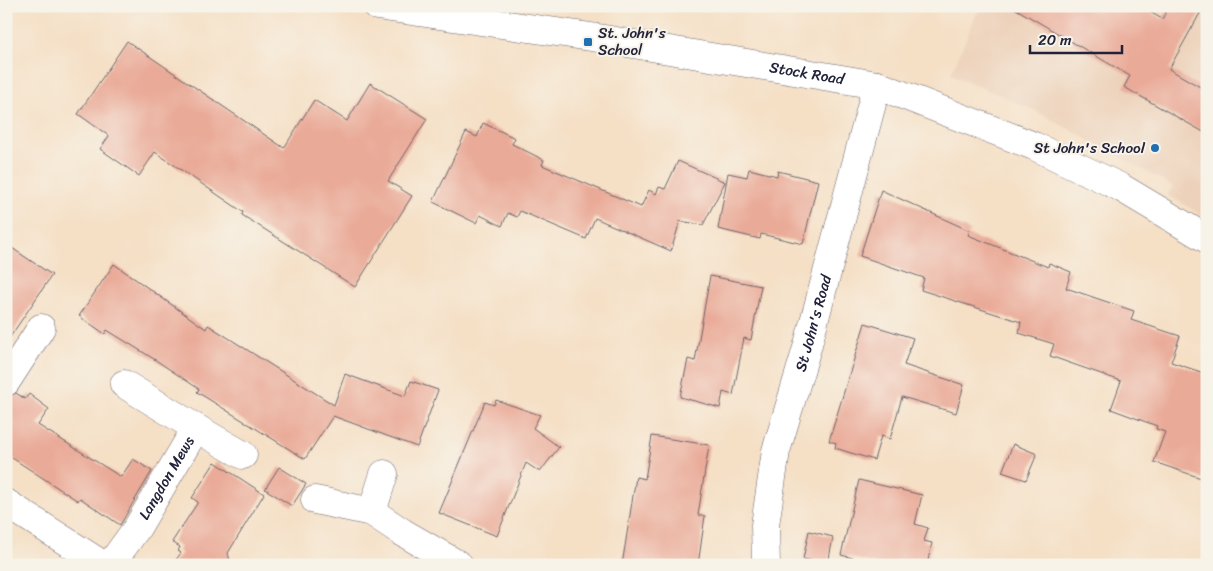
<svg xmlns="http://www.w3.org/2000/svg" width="1213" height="571" font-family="Sriracha,sans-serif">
	<rect width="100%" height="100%" fill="#f7f3e8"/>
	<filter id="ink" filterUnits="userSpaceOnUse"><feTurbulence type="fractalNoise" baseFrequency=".02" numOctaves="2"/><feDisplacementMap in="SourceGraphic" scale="10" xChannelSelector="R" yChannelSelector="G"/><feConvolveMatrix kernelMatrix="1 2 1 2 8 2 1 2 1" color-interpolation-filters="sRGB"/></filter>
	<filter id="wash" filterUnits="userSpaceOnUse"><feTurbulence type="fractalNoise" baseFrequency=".0096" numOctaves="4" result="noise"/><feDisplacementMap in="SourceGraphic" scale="20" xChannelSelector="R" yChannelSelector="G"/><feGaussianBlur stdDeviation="1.12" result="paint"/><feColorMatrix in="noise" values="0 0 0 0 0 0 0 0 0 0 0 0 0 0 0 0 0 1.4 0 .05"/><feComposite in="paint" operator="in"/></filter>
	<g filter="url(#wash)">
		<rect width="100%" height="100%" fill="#f5dfc5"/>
		<!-- built -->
		<path fill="#edd1ba" d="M 980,6 L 1207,6 L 1207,218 L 1168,195 L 1173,186 L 1034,110 L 951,74 Z"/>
		<g id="blocks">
			<!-- building -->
			<path fill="#eaaa98" d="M 1011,6 L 1140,6 L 1162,19 L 1170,6 L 1204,6 L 1169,69 L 1207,91 L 1207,134 L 1124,87 L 1130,76 Z
				M 127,41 L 284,148 L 314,100 L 347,121 L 370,83 L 427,119 L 388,181 L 412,196 L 355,287 L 242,215 L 243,212 L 155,152 L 139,176 L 100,149 L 109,136 L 78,114 Z
				M 483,123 L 515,138 L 512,144 L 544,160 L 542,165 L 641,207 L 649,190 L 656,194 L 659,187 L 665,189 L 678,161 L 725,182 L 703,225 L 680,221 L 671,251 L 595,218 L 586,239 L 520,211 L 517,217 L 508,213 L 502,226 L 480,215 L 476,223 L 433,202 L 466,132 L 477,137 Z
				M 749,169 L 777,176 L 778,171 L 818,181 L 803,244 L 761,234 L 760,239 L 718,229 L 728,173 L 747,177 Z
				M 881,190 L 970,231 L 968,235 L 1048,267 L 1049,263 L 1071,272 L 1066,288 L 1134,311 L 1131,320 L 1180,336 L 1171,362 L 1207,374 L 1207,480 L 1154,462 L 1165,432 L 1156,429 L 1157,426 L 1111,409 L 1121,381 L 1050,356 L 1054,344 L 1019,333 L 1021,322 L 921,290 L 924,278 L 860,256 Z
				M 6,244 L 52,275 L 6,343 Z
				M 114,264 L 206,329 L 208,325 L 334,405 L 345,374 L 405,396 L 411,381 L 438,390 L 417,447 L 333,416 L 305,459 L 197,392 L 199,389 L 154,359 L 107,330 L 105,334 L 79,316 Z
				M 710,276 L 761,286 L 751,340 L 744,338 L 733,395 L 723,392 L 720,408 L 680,397 L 688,359 L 695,361 Z
				M 865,323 L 913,338 L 904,365 L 964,385 L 956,413 L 902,397 L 890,439 L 881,436 L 874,460 L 835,448 L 836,443 L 829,441 Z
				M 16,393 L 25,399 L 29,394 L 49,409 L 38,425 L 121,477 L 133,459 L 152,471 L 120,525 L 80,498 L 78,501 L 6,454 L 6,397 Z
				M 496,400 L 540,415 L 533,428 L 559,447 L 540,472 L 526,463 L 497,536 L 439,513 L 485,402 L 494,405 Z
				M 652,436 L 709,445 L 698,515 L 705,516 L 698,565 L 622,565 L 636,477 L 645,479 Z
				M 1013,444 L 1037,454 L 1026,480 L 1002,472 Z
				M 215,462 L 264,494 L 228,553 L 231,565 L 172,565 L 181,553 L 178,551 L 180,547 L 172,542 L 198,502 L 192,498 Z
				M 279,467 L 306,484 L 292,506 L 265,489 Z
				M 859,480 L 922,495 L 915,524 L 928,528 L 924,541 L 932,543 L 927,565 L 880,565 L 841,555 Z
				M 809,531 L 833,537 L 828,564 L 803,559 Z"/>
		</g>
	</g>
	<g filter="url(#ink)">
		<use href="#blocks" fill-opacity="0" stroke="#6c646b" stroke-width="1"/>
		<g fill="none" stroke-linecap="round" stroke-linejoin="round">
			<defs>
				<g id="street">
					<path d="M 6,382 L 41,328"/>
					<path d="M 196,428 L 243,455"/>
					<path d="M 384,474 L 372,512 L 402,532 L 459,565"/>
					<path d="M 315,500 L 372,512"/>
					<path d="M 6,503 L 103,565"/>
					<path id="s1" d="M 110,565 L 137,528 L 196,428 L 124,384"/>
					<path id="s2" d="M 766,565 L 765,525 L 776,451 L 807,348 L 877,85"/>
				</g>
				<g id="secondary">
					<path id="s3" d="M 377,6 L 598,38 L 877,85 L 1034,146 L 1120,187 L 1207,239"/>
				</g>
			</defs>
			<!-- street casing -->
			<use href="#street" stroke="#6c646b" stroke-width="29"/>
			<!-- secondary casing -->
			<use href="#secondary" stroke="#6c646b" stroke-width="29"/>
			<!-- street -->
			<use href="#street" stroke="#fff" stroke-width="28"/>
			<!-- secondary -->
			<use href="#secondary" stroke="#fff" stroke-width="28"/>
		</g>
	</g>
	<!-- markers -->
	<g fill="#1f6fb2" stroke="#f7f3e8" stroke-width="2">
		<rect x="583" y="37" width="10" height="10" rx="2.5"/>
		<circle cx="1155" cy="148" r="5"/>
	</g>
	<g text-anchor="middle" stroke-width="4" stroke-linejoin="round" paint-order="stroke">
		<!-- poi labels -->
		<g font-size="15" fill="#22223b" stroke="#f7f3e8" text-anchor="start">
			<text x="598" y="38">St. John's<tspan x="598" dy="17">School</tspan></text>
			<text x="1145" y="153" text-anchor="end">St John's School</text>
		</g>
		<!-- street labels -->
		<g font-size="15" fill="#22223b" stroke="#f7f3e8">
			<text dy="5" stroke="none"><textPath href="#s3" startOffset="435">Stock Road</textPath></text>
			<text dy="5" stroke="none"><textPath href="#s2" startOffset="248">St John's Road</textPath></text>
			<text dy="5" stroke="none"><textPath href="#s1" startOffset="104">Langdon Mews</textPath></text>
		</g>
	</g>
	<!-- margin -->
	<rect width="1213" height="571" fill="none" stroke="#f7f3e8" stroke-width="25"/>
	<!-- scale -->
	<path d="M1030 45v8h92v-8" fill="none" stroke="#22223b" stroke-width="2.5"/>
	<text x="1038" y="45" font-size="15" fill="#22223b" stroke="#f7f3e8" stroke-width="4" paint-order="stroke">20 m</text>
</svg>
